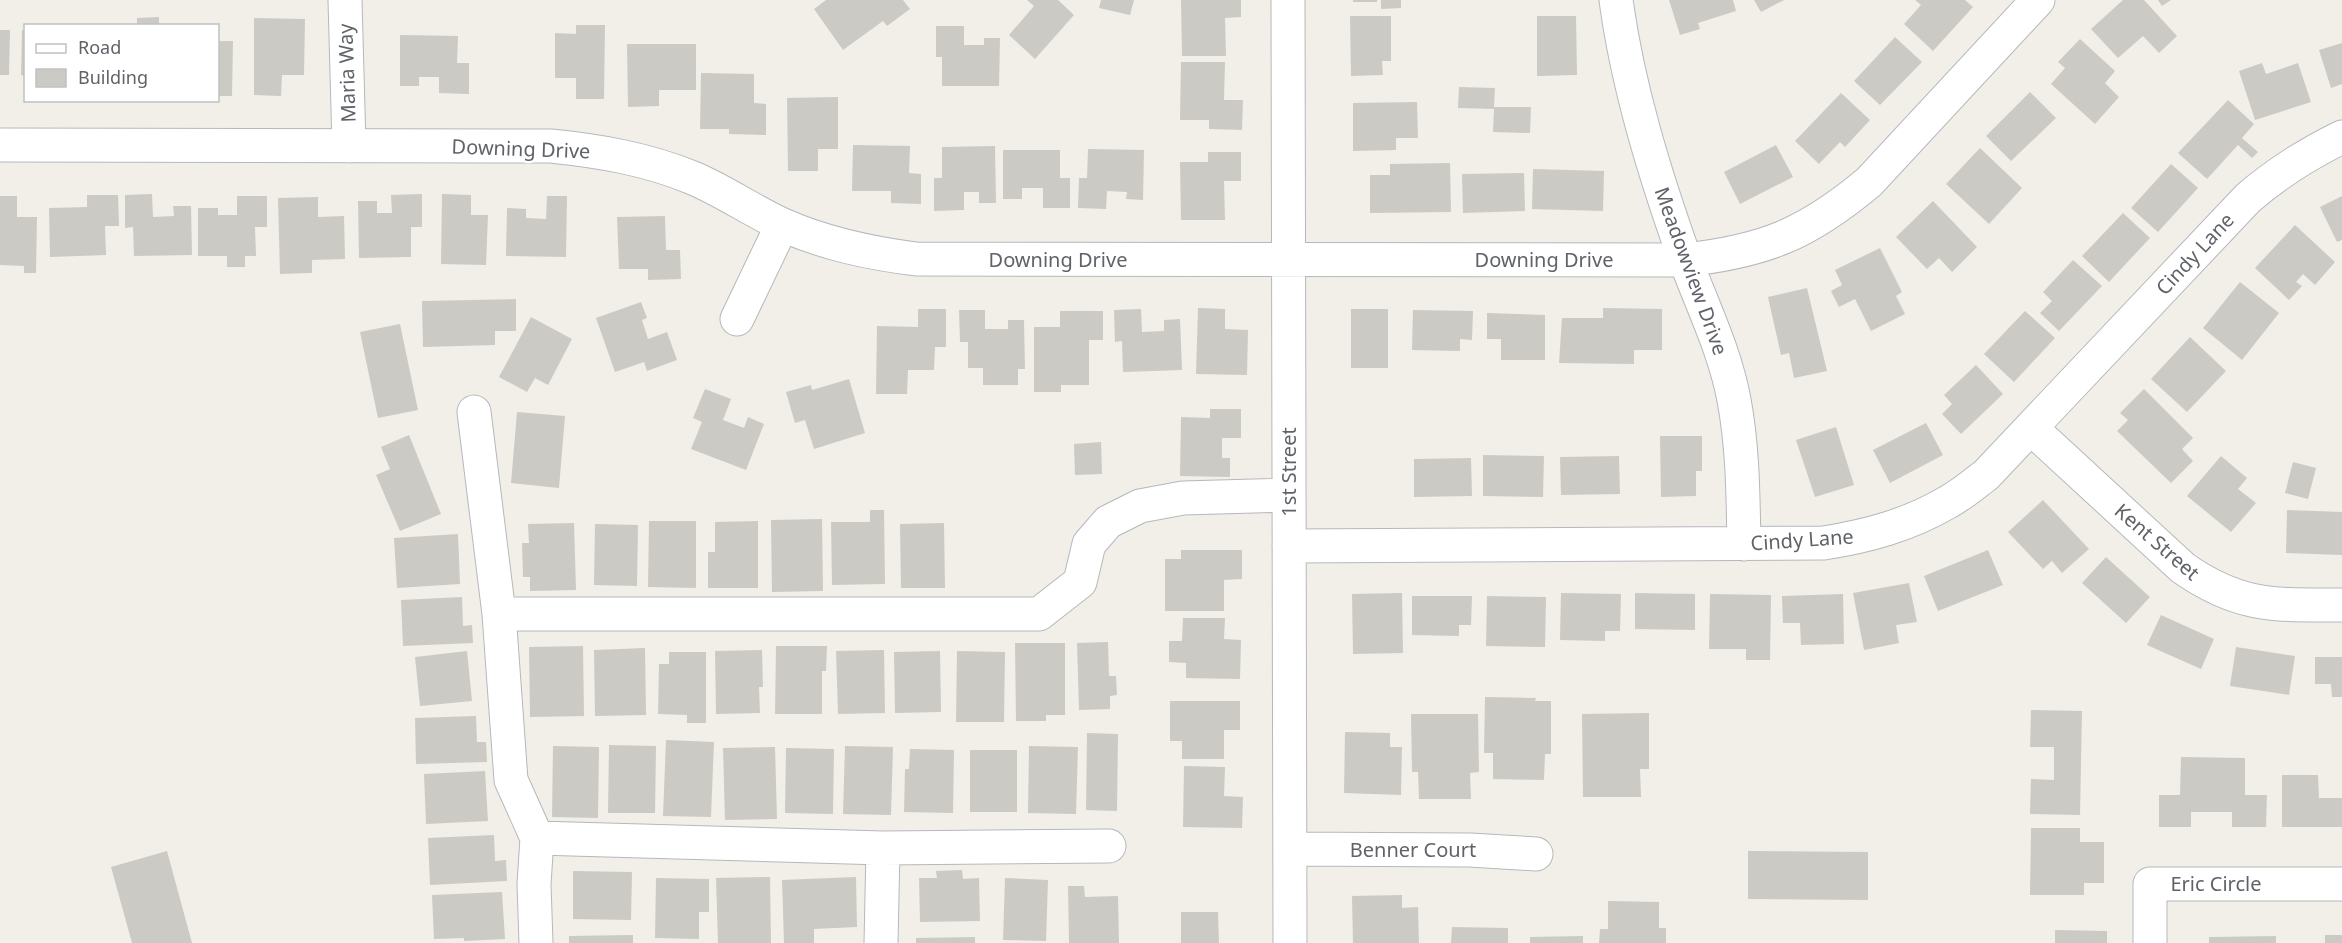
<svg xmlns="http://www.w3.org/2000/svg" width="2342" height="943" font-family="'Noto Sans',sans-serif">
	<rect width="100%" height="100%" fill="#f1efe8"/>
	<!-- building -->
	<path fill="#cccac5" d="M 826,0 L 903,0 L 910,9 L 887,26 L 883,21 L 843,50 L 814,9 Z
		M 1027,0 L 1058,0 L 1074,15 L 1035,59 L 1009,35 L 1034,6 Z
		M 1101,0 L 1134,0 L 1130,15 L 1099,8 Z
		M 1181,0 L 1241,0 L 1241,17 L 1225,18 L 1226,56 L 1182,56 Z
		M 1353,0 L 1377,0 L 1377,2 L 1353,2 Z
		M 1381,0 L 1401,0 L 1401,8 L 1381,9 Z
		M 1669,0 L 1733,0 L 1736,11 L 1698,23 L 1700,29 L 1680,35 Z
		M 1754,0 L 1784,0 L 1761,12 Z
		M 1915,0 L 1965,0 L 1973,7 L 1933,51 L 1904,24 L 1921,5 Z
		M 2123,0 L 2144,0 L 2177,36 L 2159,53 L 2143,36 L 2118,58 L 2091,29 Z
		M 2158,0 L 2171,0 L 2162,6 Z
		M 1350,16 L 1391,16 L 1391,61 L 1382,61 L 1383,75 L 1351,76 Z
		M 1537,16 L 1576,16 L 1577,75 L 1537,76 Z
		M 159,17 L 159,26 L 137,26 L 137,18 Z
		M 254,18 L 305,19 L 304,75 L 282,75 L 281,96 L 254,95 Z
		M 576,25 L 605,25 L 604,99 L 576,99 L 576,78 L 555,78 L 555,33 L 576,34 Z
		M 936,26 L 964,26 L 964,45 L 984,45 L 984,38 L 1000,38 L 999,86 L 942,86 L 942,57 L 936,57 Z
		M 0,30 L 10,30 L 9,75 L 0,75 Z
		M 22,30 L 26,30 L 26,76 L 21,75 Z
		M 400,35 L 458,36 L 457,63 L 469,63 L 469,94 L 439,93 L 439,77 L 419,77 L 419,86 L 400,86 Z
		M 1895,37 L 1922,62 L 1880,105 L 1854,81 Z
		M 2080,39 L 2115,71 L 2105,83 L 2119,97 L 2095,124 L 2051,84 L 2065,68 L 2058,62 Z
		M 218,41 L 233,41 L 232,96 L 218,96 Z
		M 2342,43 L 2342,84 L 2331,88 L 2319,50 Z
		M 627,44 L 696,44 L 696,90 L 659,90 L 659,106 L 628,107 Z
		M 1181,62 L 1225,62 L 1224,100 L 1243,100 L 1242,130 L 1209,129 L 1209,120 L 1180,120 Z
		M 2262,63 L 2266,74 L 2298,63 L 2311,102 L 2255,120 L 2239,71 Z
		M 701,73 L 754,74 L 754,103 L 766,104 L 766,135 L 729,134 L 729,129 L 700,129 Z
		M 1459,87 L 1495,88 L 1494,107 L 1531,107 L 1530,133 L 1493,132 L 1494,109 L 1458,108 Z
		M 2030,92 L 2056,118 L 2011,161 L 1986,136 Z
		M 1841,93 L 1870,120 L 1845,147 L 1840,142 L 1819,164 L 1795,141 Z
		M 838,97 L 838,149 L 818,149 L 818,171 L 788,171 L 787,98 Z
		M 2228,100 L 2254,124 L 2242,138 L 2258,152 L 2252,158 L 2238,145 L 2207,179 L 2178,153 Z
		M 1417,102 L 1418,138 L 1396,138 L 1396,150 L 1353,151 L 1353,103 Z
		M 853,145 L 910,146 L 909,173 L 921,174 L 921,204 L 891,203 L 891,191 L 852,191 Z
		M 1776,145 L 1793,177 L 1740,204 L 1724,172 Z
		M 995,146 L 996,203 L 979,203 L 979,192 L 964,192 L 964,210 L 934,211 L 934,178 L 942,178 L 942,147 Z
		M 1980,148 L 2022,188 L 1989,224 L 1946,184 Z
		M 1088,149 L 1144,150 L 1143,200 L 1126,199 L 1127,192 L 1107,191 L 1106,209 L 1078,208 L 1079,178 L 1087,178 Z
		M 1003,150 L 1060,150 L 1060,178 L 1070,178 L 1070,208 L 1043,208 L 1043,188 L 1022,188 L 1022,199 L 1003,199 Z
		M 1208,152 L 1241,152 L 1241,181 L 1224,181 L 1225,220 L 1181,220 L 1180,162 L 1208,162 Z
		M 1450,163 L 1451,212 L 1370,213 L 1370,175 L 1390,175 L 1390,164 Z
		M 2171,164 L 2198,188 L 2158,232 L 2131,208 Z
		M 1533,169 L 1604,171 L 1603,211 L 1532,209 Z
		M 1524,173 L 1525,211 L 1463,213 L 1462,174 Z
		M 152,194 L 153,217 L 174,216 L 173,206 L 191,206 L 192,255 L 134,256 L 133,227 L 125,228 L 125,195 Z
		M 422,194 L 422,227 L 411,227 L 411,257 L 359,258 L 358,201 L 377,201 L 377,213 L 392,213 L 391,195 Z
		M 442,194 L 471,195 L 471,215 L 488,215 L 486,265 L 441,264 Z
		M 87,195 L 118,195 L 119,226 L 105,226 L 106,255 L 50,257 L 49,208 L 87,207 Z
		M 0,196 L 17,196 L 17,217 L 37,217 L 36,273 L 24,273 L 24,266 L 0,265 Z
		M 237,196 L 267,196 L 267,227 L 255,227 L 256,256 L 245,256 L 245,267 L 227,267 L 227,256 L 198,256 L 198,208 L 218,208 L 218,215 L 237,215 Z
		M 547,196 L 567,196 L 566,257 L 506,256 L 507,208 L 526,209 L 526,218 L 546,219 Z
		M 2342,196 L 2342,240 L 2337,242 L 2320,207 Z
		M 318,197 L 318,217 L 344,216 L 345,259 L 312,260 L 312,273 L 280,274 L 278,198 Z
		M 1933,201 L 1977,247 L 1952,272 L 1939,258 L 1927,269 L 1896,237 Z
		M 2123,213 L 2150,238 L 2109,282 L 2082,256 Z
		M 665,216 L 666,250 L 680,250 L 681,279 L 648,280 L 648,269 L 619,269 L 617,217 Z
		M 2295,225 L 2335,262 L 2315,285 L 2303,274 L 2296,282 L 2302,286 L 2289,300 L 2255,268 Z
		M 1880,248 L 1902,292 L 1896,296 L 1905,314 L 1871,331 L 1855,299 L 1839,307 L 1831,291 L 1842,285 L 1835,270 Z
		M 2073,260 L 2102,286 L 2059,331 L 2040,313 L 2052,301 L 2043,292 Z
		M 2240,282 L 2279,313 L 2242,360 L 2203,328 Z
		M 1807,288 L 1827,371 L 1794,378 L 1789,353 L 1781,355 L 1768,297 Z
		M 516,299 L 516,331 L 495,331 L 495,345 L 423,347 L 422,301 Z
		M 641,302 L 647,318 L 642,320 L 648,339 L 667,332 L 677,360 L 647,371 L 644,362 L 615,372 L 596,318 Z
		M 1198,308 L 1225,309 L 1225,329 L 1248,330 L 1247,375 L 1196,374 Z
		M 1603,308 L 1662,309 L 1662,350 L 1634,350 L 1634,364 L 1559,363 L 1562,318 L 1603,318 Z
		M 918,309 L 946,309 L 946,347 L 935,347 L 934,370 L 908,370 L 907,394 L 876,394 L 877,326 L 918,327 Z
		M 1141,309 L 1142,332 L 1164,331 L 1164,320 L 1180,319 L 1182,370 L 1123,372 L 1122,341 L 1115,342 L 1114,310 Z
		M 1351,309 L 1388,309 L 1388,368 L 1351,368 Z
		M 959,310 L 985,310 L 985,329 L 1008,329 L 1008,320 L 1024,320 L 1025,369 L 1018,369 L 1018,385 L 983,385 L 983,368 L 968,368 L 968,342 L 960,342 Z
		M 1413,310 L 1473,311 L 1472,340 L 1460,339 L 1460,351 L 1412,350 Z
		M 1060,311 L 1103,311 L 1103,340 L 1089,340 L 1089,385 L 1061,385 L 1061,392 L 1034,392 L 1034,327 L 1060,327 Z
		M 2025,311 L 2055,338 L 2014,382 L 1984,354 Z
		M 1487,313 L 1545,315 L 1545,360 L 1501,360 L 1501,339 L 1487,339 Z
		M 531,317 L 572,339 L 548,385 L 535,378 L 527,392 L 499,377 Z
		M 400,324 L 418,410 L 378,418 L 360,332 Z
		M 2190,337 L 2226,371 L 2187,412 L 2151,379 Z
		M 1976,365 L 2003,394 L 1961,434 L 1942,414 L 1952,404 L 1944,395 Z
		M 849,379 L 865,433 L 814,449 L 805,420 L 795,423 L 786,392 L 811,385 L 812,390 Z
		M 705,389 L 731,399 L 723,420 L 744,428 L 748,417 L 764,424 L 746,470 L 691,449 L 702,422 L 693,418 Z
		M 2144,389 L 2193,438 L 2182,449 L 2193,461 L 2171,483 L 2117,431 L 2128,420 L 2120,413 Z
		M 1210,409 L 1241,409 L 1241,438 L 1222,438 L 1222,458 L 1230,458 L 1230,477 L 1180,476 L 1181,417 L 1210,418 Z
		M 517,412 L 565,416 L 559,488 L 511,483 Z
		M 1926,423 L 1943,455 L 1890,483 L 1873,450 Z
		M 1836,427 L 1854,485 L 1815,497 L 1796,440 Z
		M 409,435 L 441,514 L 400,531 L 376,475 L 390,469 L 381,447 Z
		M 1660,436 L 1702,436 L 1702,471 L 1696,471 L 1696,496 L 1661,497 Z
		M 1101,442 L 1102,474 L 1075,475 L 1074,444 Z
		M 1483,455 L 1544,456 L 1543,497 L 1483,496 Z
		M 1619,456 L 1620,494 L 1561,495 L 1560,457 Z
		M 2221,456 L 2247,478 L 2238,489 L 2256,503 L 2231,532 L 2187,496 Z
		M 1471,458 L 1472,496 L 1414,497 L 1414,459 Z
		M 2293,462 L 2316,468 L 2308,499 L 2285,493 Z
		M 2043,500 L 2089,549 L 2062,573 L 2052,561 L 2043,569 L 2008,532 Z
		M 870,510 L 884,510 L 885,584 L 832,585 L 831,522 L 870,522 Z
		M 2287,510 L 2342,512 L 2342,555 L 2286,553 Z
		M 822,519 L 823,591 L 772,592 L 771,520 Z
		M 649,521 L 696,521 L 696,588 L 648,587 Z
		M 758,521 L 758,588 L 708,588 L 708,552 L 715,552 L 715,522 Z
		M 574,523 L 576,590 L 530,591 L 530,577 L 523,577 L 522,543 L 529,543 L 528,524 Z
		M 944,523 L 945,588 L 901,588 L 900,524 Z
		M 595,524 L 638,525 L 637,586 L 594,585 Z
		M 458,534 L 460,584 L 397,588 L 394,538 Z
		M 1181,550 L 1242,550 L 1242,579 L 1224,580 L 1224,611 L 1165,611 L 1165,559 L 1181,559 Z
		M 1988,550 L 2003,585 L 1938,611 L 1924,576 Z
		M 2106,557 L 2150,597 L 2126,623 L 2082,583 Z
		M 1909,583 L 1917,622 L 1896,625 L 1899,643 L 1864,650 L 1853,593 Z
		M 1402,593 L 1403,653 L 1353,654 L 1352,594 Z
		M 1561,593 L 1621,594 L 1620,631 L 1605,631 L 1605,641 L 1560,640 Z
		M 1635,593 L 1695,594 L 1695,630 L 1635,629 Z
		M 1710,594 L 1771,595 L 1770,660 L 1746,660 L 1746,649 L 1709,649 Z
		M 1843,594 L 1844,644 L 1801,645 L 1800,623 L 1783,623 L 1782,596 Z
		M 1412,596 L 1472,596 L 1471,625 L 1459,625 L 1459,636 L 1412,635 Z
		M 1487,596 L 1546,597 L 1545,647 L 1486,646 Z
		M 462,597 L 463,626 L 472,625 L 473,643 L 403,646 L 401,600 Z
		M 2161,615 L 2214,639 L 2201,669 L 2147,645 Z
		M 1183,618 L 1225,618 L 1224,639 L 1241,640 L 1240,679 L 1186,678 L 1186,663 L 1169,662 L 1169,641 L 1182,641 Z
		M 1108,642 L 1109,676 L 1116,676 L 1117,695 L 1110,696 L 1110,709 L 1079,710 L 1077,643 Z
		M 1015,643 L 1065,643 L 1065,715 L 1046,715 L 1046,721 L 1016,721 Z
		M 583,646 L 584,716 L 530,717 L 529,647 Z
		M 776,646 L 827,646 L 826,671 L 822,671 L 822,714 L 775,714 Z
		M 2236,647 L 2295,656 L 2289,695 L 2230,686 Z
		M 645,648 L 646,715 L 595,716 L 594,650 Z
		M 762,650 L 763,687 L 759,687 L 760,713 L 716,714 L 715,651 Z
		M 884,650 L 885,713 L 838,714 L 836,651 Z
		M 467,651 L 472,701 L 420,706 L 415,657 Z
		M 940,651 L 941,712 L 895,713 L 894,652 Z
		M 957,651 L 1005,652 L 1004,722 L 956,722 Z
		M 669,652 L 706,652 L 706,723 L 687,723 L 687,715 L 658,714 L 659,664 L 669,664 Z
		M 2315,657 L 2342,657 L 2342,697 L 2332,697 L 2331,684 L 2315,684 Z
		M 1485,697 L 1536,698 L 1535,701 L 1551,701 L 1551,754 L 1545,754 L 1544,780 L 1493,779 L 1493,753 L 1484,753 Z
		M 1170,701 L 1240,701 L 1240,730 L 1224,730 L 1224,759 L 1182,759 L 1182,741 L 1170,741 Z
		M 2031,710 L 2082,711 L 2080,815 L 2030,814 L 2031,779 L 2054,780 L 2054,747 L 2030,747 Z
		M 1649,713 L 1649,769 L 1640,769 L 1641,797 L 1583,797 L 1582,714 Z
		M 1411,714 L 1478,714 L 1479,772 L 1470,773 L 1471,799 L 1419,799 L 1418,772 L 1412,772 Z
		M 476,716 L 477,742 L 486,742 L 487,762 L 416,764 L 415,718 Z
		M 1345,732 L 1390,733 L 1390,747 L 1402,747 L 1401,795 L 1344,793 Z
		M 1087,733 L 1118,734 L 1117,811 L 1086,810 Z
		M 666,740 L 714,742 L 711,817 L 663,816 Z
		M 609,745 L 656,746 L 655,813 L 608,813 Z
		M 553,746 L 599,747 L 598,818 L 552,817 Z
		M 845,746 L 893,747 L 891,815 L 843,814 Z
		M 1029,746 L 1078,747 L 1076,814 L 1028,813 Z
		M 775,747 L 777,819 L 725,820 L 723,748 Z
		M 786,748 L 834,749 L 833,814 L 785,813 Z
		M 910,749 L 954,750 L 953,813 L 904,812 L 905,769 L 909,769 Z
		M 970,750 L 1017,750 L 1017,812 L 970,812 Z
		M 2181,757 L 2245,758 L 2245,795 L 2267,795 L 2266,827 L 2232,827 L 2232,812 L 2191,812 L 2191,827 L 2159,827 L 2159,795 L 2180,795 Z
		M 1184,766 L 1225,767 L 1224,796 L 1243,797 L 1242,828 L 1183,827 Z
		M 485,771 L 488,821 L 426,824 L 424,774 Z
		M 2282,775 L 2318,775 L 2319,798 L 2342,798 L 2342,827 L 2282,827 Z
		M 2031,828 L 2080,828 L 2080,842 L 2104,842 L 2104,883 L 2084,883 L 2084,895 L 2030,895 Z
		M 494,835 L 495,861 L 506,860 L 507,881 L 430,885 L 428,838 Z
		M 167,851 L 192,943 L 132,943 L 111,867 Z
		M 1748,851 L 1868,852 L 1868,900 L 1748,899 Z
		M 962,870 L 963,879 L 979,878 L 980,921 L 920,922 L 919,878 L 937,878 L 936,871 Z
		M 573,871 L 632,872 L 631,920 L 573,919 Z
		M 770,877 L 771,943 L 718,943 L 716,878 Z
		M 856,877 L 857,927 L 814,929 L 814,943 L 784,943 L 782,880 Z
		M 656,878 L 709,879 L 709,912 L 699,912 L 699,939 L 655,938 Z
		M 1005,878 L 1048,880 L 1046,941 L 1003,940 Z
		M 1068,886 L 1084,886 L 1085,897 L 1118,896 L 1119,943 L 1069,943 Z
		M 502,892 L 505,939 L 464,941 L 464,938 L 434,939 L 432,895 Z
		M 1402,895 L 1402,908 L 1418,907 L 1419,943 L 1353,943 L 1352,896 Z
		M 1608,901 L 1659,902 L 1659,928 L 1666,928 L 1666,943 L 1599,943 L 1600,929 L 1608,929 Z
		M 1181,912 L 1218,912 L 1219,943 L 1181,943 Z
		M 1452,927 L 1508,928 L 1508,943 L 1451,943 Z
		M 2055,930 L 2107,931 L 2107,943 L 2055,943 Z
		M 633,935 L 633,943 L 569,943 L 569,936 Z
		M 2325,935 L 2342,935 L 2342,943 L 2325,943 Z
		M 1583,936 L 1583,943 L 1530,943 L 1530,937 Z
		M 2276,936 L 2276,943 L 2209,943 L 2209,937 Z
		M 975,937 L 975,943 L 916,943 L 916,938 Z"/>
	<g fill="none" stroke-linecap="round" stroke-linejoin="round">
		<defs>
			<path id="minor" d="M 345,0 L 349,146
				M 1288,0 L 1290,943
				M 1616,0 C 1628,88 1655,175 1685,259 C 1702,305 1725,351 1734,400 C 1743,448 1743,496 1744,544
				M 0,145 L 551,146 C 600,151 647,159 693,178 C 724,191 752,211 783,225 C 826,244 869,253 916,259 L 1685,260 C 1765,251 1807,234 1869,182 L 2038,0
				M 737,319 L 782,225
				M 474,412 L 499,614 L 511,780 L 537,838 L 534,884 L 536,943
				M 2032,429 L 2183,568 C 2240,608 2276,605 2342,605
				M 1289,546 L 1824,543 C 1868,536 1909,525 1948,502 C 1961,495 1974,484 1986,475 L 2248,198 C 2277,173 2307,154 2342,137
				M 499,614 L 1039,614 L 1080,582 L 1089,544 L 1108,522 L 1140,506 L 1183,498 L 1289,495
				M 537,838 L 883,848 L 1109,846
				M 1290,849 L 1470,850 L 1536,854
				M 881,943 L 883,848
				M 2150,943 L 2150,884 L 2342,884"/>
		</defs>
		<!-- minor casing -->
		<use href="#minor" stroke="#b5b8bc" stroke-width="35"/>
		<!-- minor -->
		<use href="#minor" stroke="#fff" stroke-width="33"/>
	</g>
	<g text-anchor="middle" stroke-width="4.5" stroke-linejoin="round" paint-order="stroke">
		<!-- street labels -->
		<g font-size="20" fill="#5f6368" stroke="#fff">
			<text transform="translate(347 73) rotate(-92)" y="7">Maria Way</text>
			<text transform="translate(521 149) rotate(2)" y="7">Downing Drive</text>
			<text transform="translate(2195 254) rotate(-47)" y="7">Cindy Lane</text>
			<text x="1058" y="267">Downing Drive</text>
			<text x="1544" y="267">Downing Drive</text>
			<text transform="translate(1691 271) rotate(70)" y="7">Meadowview Drive</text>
			<text transform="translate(1289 472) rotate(-90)" y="7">1st Street</text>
			<text transform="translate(1802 540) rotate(-4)" y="7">Cindy Lane</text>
			<text transform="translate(2157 542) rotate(41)" y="7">Kent Street</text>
			<text x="1413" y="857">Benner Court</text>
			<text x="2216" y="891">Eric Circle</text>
		</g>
	</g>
	<!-- legend -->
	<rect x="24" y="24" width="195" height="78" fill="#ffffff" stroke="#bfc1c3" stroke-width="1.5"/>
	<rect x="36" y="44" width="30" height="9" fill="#ffffff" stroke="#bfc1c3" stroke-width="1.5"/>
	<text x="78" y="54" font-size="18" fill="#5f6368">Road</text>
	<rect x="36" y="69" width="30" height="18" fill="#cccac5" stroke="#bfc1c3" stroke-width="1.5"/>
	<text x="78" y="84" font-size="18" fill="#5f6368">Building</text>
</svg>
